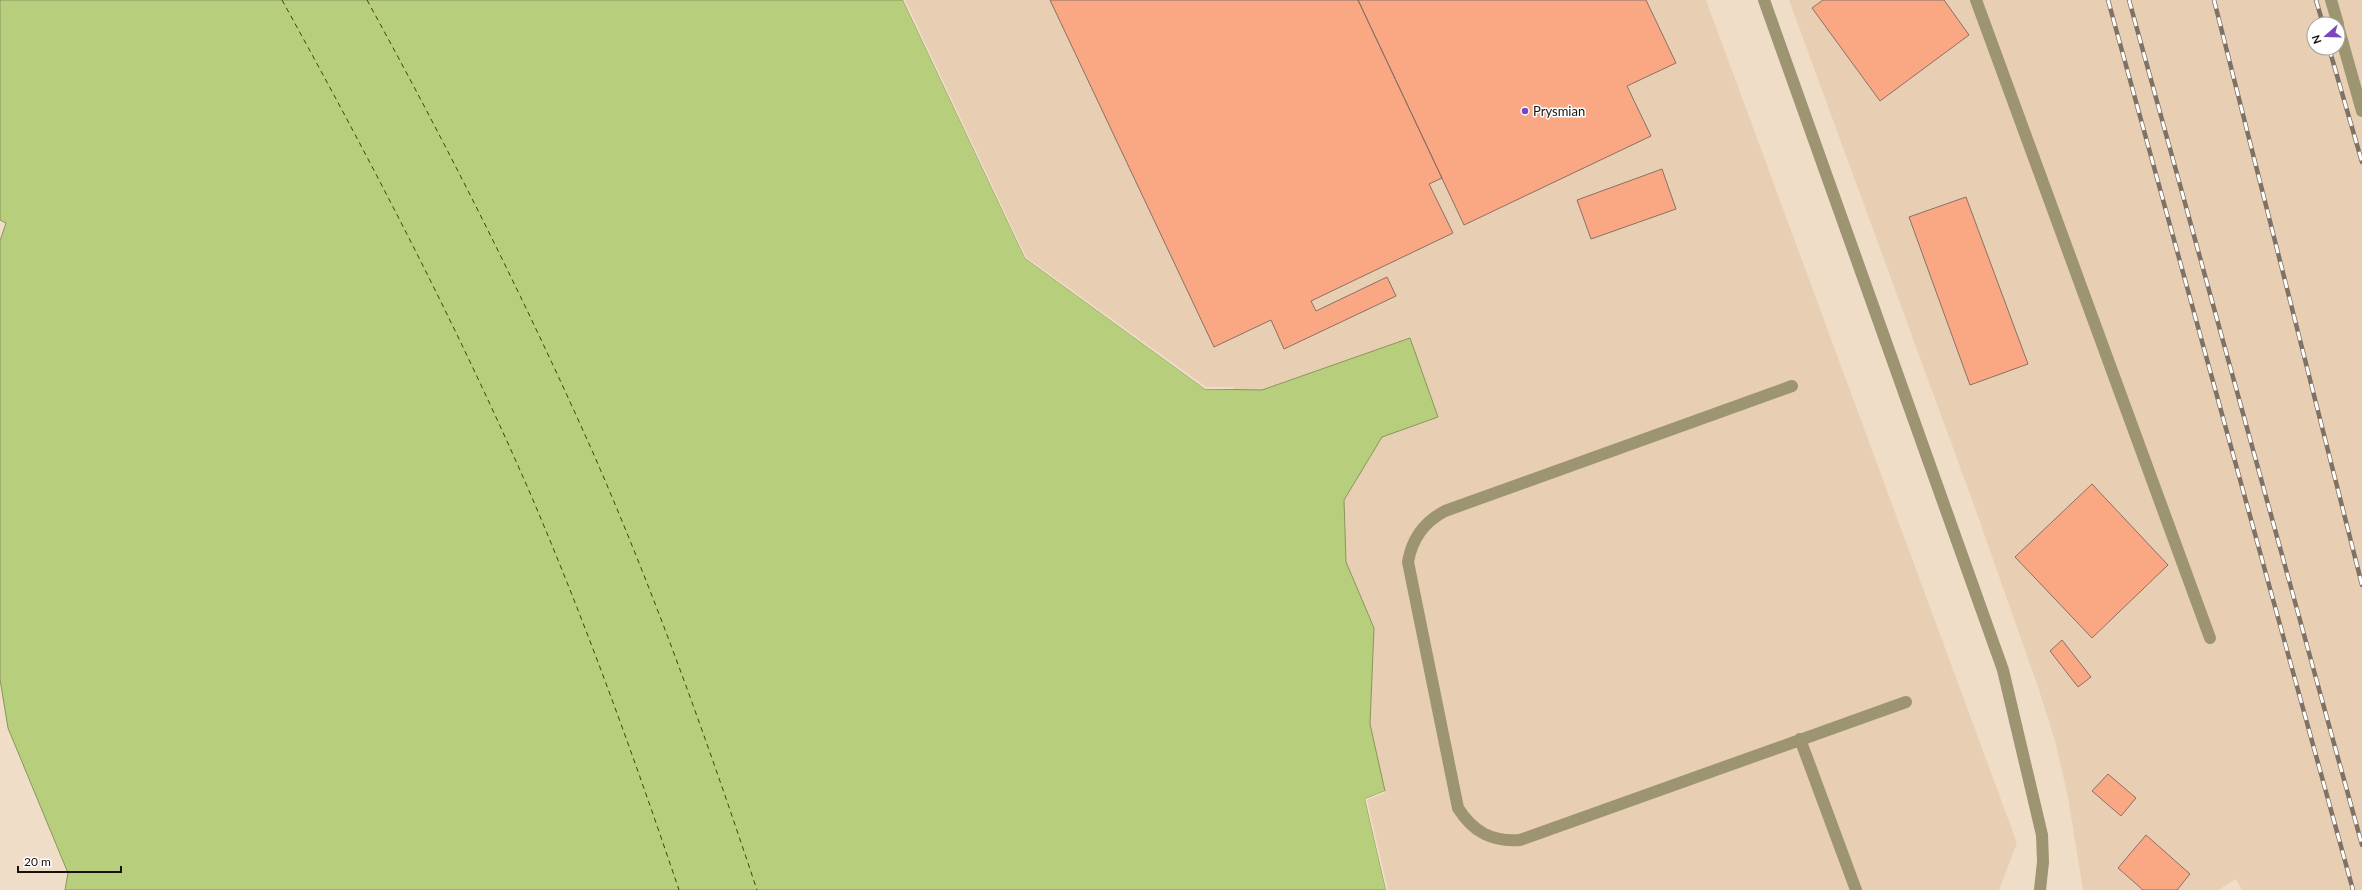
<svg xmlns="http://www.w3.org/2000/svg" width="2362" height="890" font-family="Lato,sans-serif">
	<rect width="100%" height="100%" fill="#f0ddc7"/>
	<!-- built -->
	<path fill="#e8cfb4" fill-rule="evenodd" d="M 903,0 L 1706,0 L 2017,843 L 1999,890 L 1386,890 L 1365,799 L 1385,791 L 1370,724 L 1374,628 L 1346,562 L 1344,500 L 1382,437 L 1438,417 L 1410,338 L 1261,390 L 1205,389 L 1025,258 Z
		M 1789,0 L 2362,0 L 2362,890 L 2242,890 L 2236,879 L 2218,890 L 2083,890 L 2068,797 L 2055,741 L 2038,687 L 1975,508 ZM 2314,24 L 2338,24 L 2338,48 L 2314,48 Z"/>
	<!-- water -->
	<path fill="#b7ce7c" stroke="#88965a" d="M 0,0 L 903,0 L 1025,258 L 1205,389 L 1262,390 L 1410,338 L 1438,417 L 1382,437 L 1344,500 L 1346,562 L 1374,628 L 1370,724 L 1385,791 L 1365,799 L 1386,890 L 65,890 L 68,873 L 8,728 L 0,679 L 0,241 L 6,223 L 0,220 Z"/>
	<!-- pier -->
	<path fill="#f0ddc7" d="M 903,0 L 905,0 L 1026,257 L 1206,387 L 1233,387 L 1234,389 L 1205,389 L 1025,258 Z
		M 1385,791 L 1385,793 L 1367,800 L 1388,890 L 1386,890 L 1365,799 Z"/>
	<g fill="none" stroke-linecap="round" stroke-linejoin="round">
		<!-- ferry -->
		<path stroke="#39470a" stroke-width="1" stroke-dasharray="5 4" stroke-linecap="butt" d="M 282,0 C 370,159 454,320 527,486 C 584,618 633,754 679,890
			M 367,0 C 449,149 525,300 594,455 C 656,597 708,743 757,890"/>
	</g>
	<!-- building -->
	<path fill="#faa784" stroke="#897066" d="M 1050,0 L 1358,0 L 1442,178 L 1429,184 L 1453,233 L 1311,301 L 1316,311 L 1387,277 L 1396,296 L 1284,349 L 1271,320 L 1214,347 Z
		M 1358,0 L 1646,0 L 1676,63 L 1627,86 L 1651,136 L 1464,225 Z
		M 1823,0 L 1944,0 L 1969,35 L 1880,101 L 1812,8 Z
		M 1662,169 L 1676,209 L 1591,239 L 1577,200 Z
		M 1966,197 L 2028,364 L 1970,385 L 1909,217 Z
		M 2092,484 L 2168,565 L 2092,638 L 2015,557 Z
		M 2062,640 L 2091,677 L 2078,687 L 2050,651 Z
		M 2108,774 L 2136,798 L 2121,816 L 2092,791 Z
		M 2146,835 L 2190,874 L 2177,890 L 2143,890 L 2118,868 Z"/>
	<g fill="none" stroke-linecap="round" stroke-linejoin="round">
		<!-- lane -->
		<path stroke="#9d9572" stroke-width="12" d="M 1976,0 L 2210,638
			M 2331,0 L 2338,24
			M 2338,26 L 2362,111
			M 1792,386 L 1445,511 C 1424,522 1412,538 1408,562 L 1458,808 C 1473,832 1492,842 1520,840 L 1906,702
			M 1800,739 L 1856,890"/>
		<!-- street -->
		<path stroke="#9d9572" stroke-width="12" d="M 1764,0 L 2003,670 L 2042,835 L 2043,862 L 2040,890"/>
		<defs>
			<path id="rail" d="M 2108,0 L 2353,890
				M 2129,0 L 2362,845
				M 2214,0 L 2362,585
				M 2316,0 L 2323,24
				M 2329,48 L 2362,162"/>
		</defs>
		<!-- rail casing -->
		<use href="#rail" stroke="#7f7264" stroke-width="4.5"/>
		<!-- rail -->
		<use href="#rail" stroke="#fff" stroke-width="3" stroke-dasharray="9" stroke-linecap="butt"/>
	</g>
	<!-- markers -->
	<circle fill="#7a47bf" stroke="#fff" stroke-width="1.5" cx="1525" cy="111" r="4"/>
	<g text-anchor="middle" stroke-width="3" stroke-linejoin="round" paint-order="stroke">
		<!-- poi labels -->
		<g font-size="13" fill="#19120b" stroke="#fff" text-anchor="start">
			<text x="1533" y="116">Prysmian</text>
		</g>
	</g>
	<!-- north arrow -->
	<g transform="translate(2326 36) rotate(250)"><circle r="19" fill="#ffffff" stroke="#a3a09d"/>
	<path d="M0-3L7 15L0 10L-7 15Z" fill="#7a47bf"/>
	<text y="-6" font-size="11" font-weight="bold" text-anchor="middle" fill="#19120b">N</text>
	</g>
	<!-- scale -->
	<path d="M18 866v6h103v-6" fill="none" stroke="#19120b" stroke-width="2"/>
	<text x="24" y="866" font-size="12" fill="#19120b" stroke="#ffffff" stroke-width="3" paint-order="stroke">20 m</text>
</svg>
